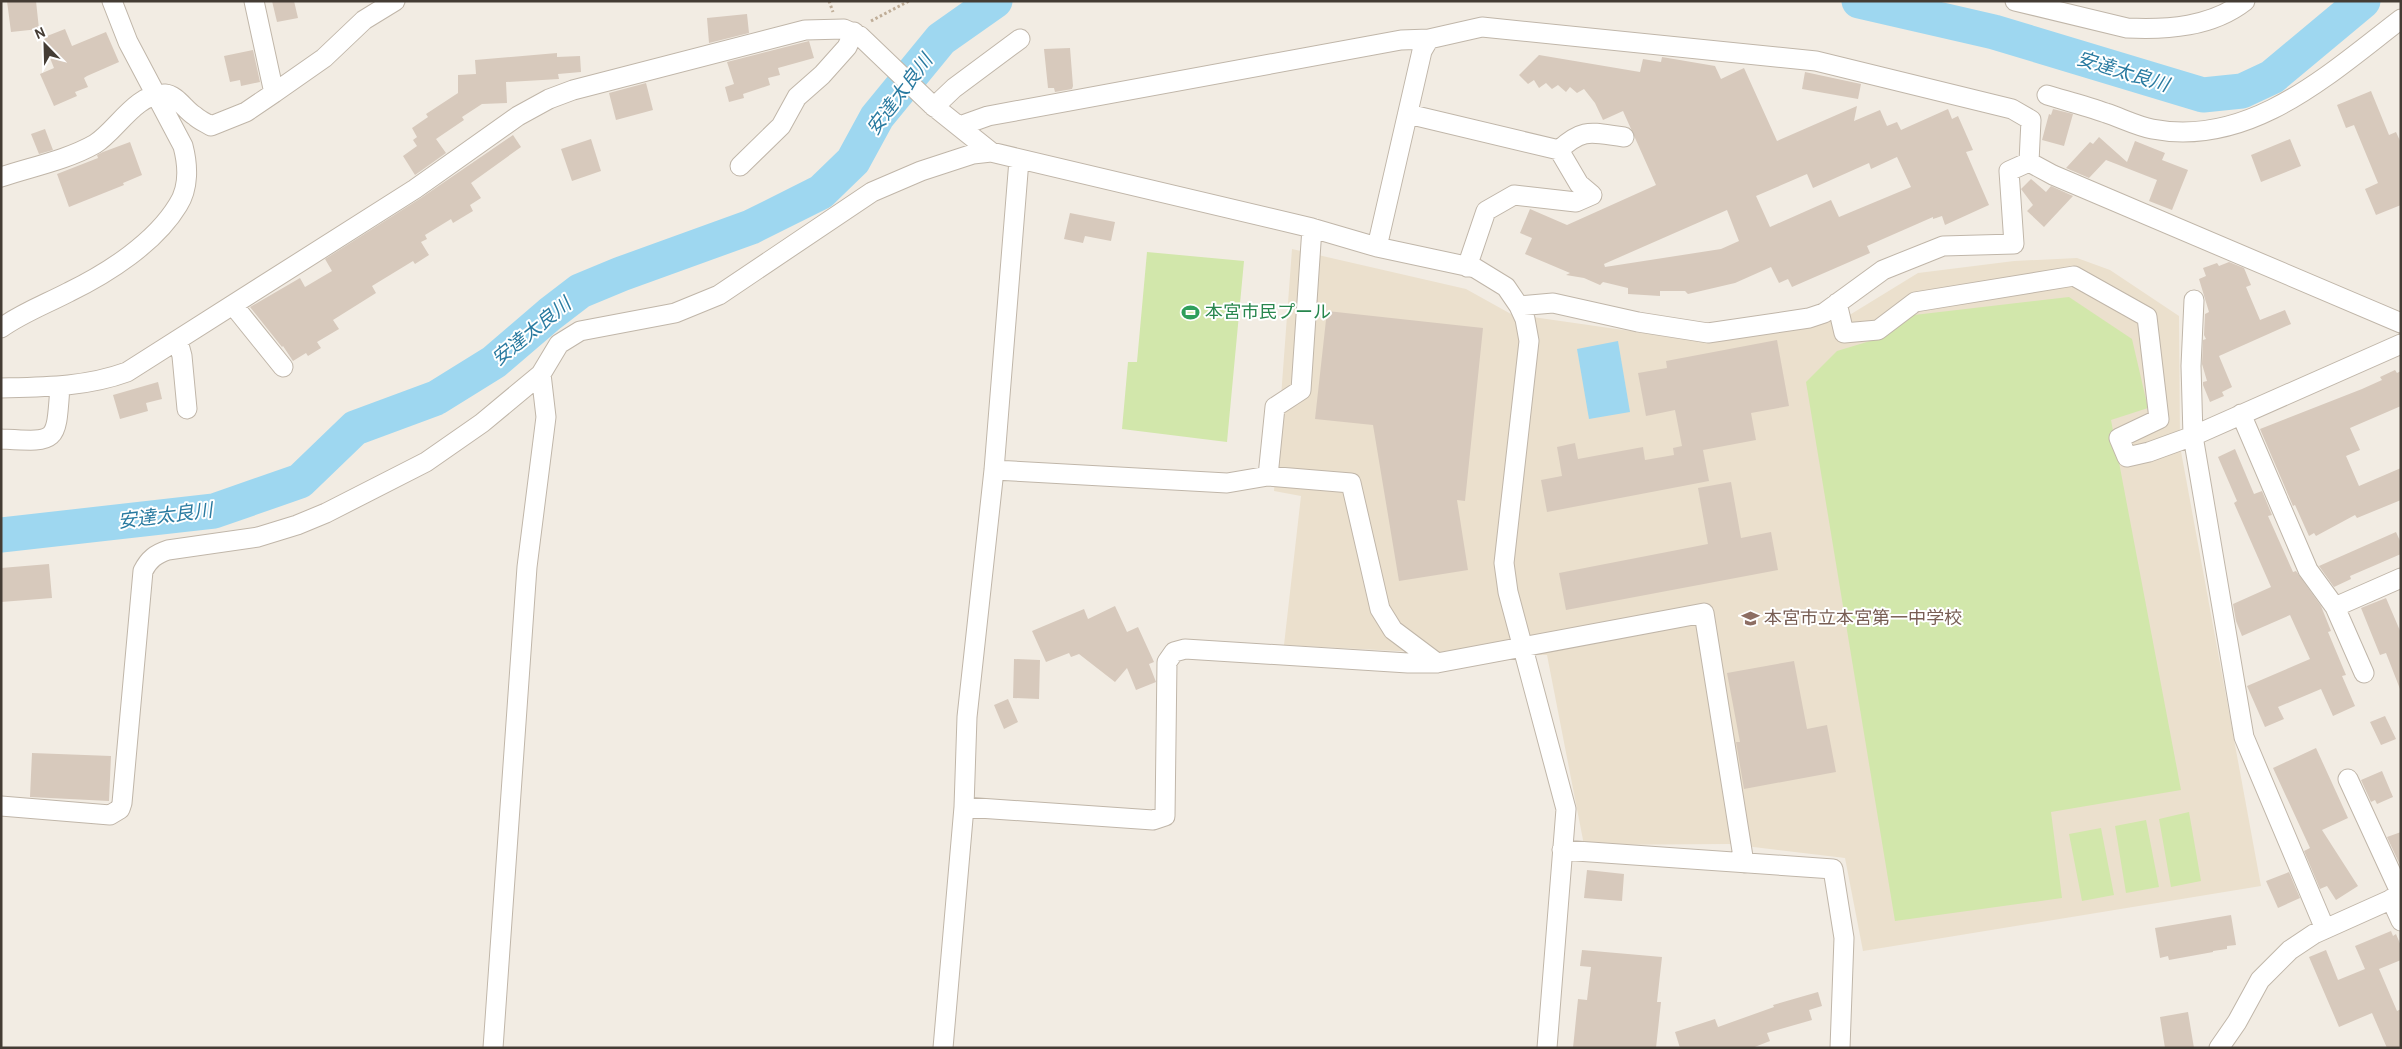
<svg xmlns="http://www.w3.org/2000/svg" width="2402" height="1049" font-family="Overpass,'Noto Sans JP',sans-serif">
	<rect width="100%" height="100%" fill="#f2ece3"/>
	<!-- education -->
	<path fill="#ebe0cd" d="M 1292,249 L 1466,289 L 1511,314 L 1707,342 L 1843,319 L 1918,273 L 2014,261 L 2077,258 L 2110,270 L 2179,316 L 2180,446 L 2261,886 L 1863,951 L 1845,858 L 1729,844 L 1584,845 L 1547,655 L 1397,651 L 1284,645 L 1301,496 L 1274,491 Z"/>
	<!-- green -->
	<path fill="#d2e7ab" d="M 1147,252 L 1244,261 L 1227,442 L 1122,429 L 1128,362 L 1137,362 Z
		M 2069,297 L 2132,339 L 2148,408 L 2111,420 L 2181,790 L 2051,812 L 2062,898 L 1895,921 L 1806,382 L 1837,351 L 1880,338 L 1914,315 Z
		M 2189,812 L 2201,881 L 2171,887 L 2159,819 Z
		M 2146,820 L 2159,887 L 2126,893 L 2115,826 Z
		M 2101,828 L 2114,895 L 2082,901 L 2069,834 Z"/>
	<!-- water -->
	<path fill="#9ed7f0" d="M 1618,341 L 1630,412 L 1589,419 L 1577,349 Z"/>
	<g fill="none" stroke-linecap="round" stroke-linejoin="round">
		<!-- river -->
		<path stroke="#9ed7f0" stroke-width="35" d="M 1859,1 L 1994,32 L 2203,95 L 2242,91 L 2272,77 L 2363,1
			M 1,535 L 214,511 L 300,481 L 355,428 L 436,398 L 494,362 L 550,314 L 580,291 L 621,274 L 751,227 L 821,192 L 853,161 L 877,117 L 941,39 L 995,1"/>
	</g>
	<!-- building -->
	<path fill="#d7c9bc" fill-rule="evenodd" d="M 7,1 L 36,1 L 39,29 L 11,32 Z
		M 272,1 L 294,1 L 298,18 L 277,22 Z
		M 747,14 L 749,33 L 709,43 L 707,18 Z
		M 65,29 L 72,46 L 106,32 L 119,62 L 87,76 L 84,78 L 88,87 L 75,92 L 77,96 L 54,106 L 40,74 L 54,68 L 42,38 Z
		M 809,41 L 814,58 L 778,68 L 780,75 L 768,78 L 770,85 L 743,94 L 744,98 L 729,102 L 725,87 L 734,84 L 727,62 Z
		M 1070,48 L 1073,86 L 1072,89 L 1055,92 L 1054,88 L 1048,88 L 1044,49 Z
		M 253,50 L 260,82 L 241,86 L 240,80 L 230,82 L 224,56 Z
		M 557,53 L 557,57 L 580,56 L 581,72 L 558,74 L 559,79 L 506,82 L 507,103 L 482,104 L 462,117 L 464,120 L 436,139 L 446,153 L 415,175 L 403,156 L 417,146 L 413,140 L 417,137 L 412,128 L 428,117 L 426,114 L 458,93 L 458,75 L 476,74 L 475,60 Z
		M 1539,55 L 1640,72 L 1643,59 L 1661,62 L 1662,57 L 1715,66 L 1721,79 L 1744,68 L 1777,141 L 1857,106 L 1854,121 L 1880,110 L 1887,126 L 1897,122 L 1901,130 L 1948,109 L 1952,119 L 1958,116 L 1973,150 L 1966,152 L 1989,205 L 1945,225 L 1942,216 L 1933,219 L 1933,217 L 1867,246 L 1870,253 L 1792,287 L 1788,279 L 1779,283 L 1771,267 L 1735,283 L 1688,294 L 1685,291 L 1660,291 L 1660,296 L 1628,294 L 1628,288 L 1603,282 L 1600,285 L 1584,278 L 1566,275 L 1570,273 L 1525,254 L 1532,238 L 1520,233 L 1530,209 L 1567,225 L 1656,185 L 1623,111 L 1603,120 L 1595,103 L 1584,89 L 1577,93 L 1570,87 L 1566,92 L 1558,85 L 1552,89 L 1546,83 L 1539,88 L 1534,80 L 1528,84 L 1519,75 ZM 1897,157 L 1911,187 L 1839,217 L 1831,200 L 1770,227 L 1756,196 L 1807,174 L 1813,188 L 1869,163 L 1871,169 ZM 1727,210 L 1739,241 L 1721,249 L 1605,267 L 1604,264 Z
		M 1805,72 L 1861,84 L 1858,99 L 1802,89 Z
		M 646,83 L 653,110 L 616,120 L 609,93 Z
		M 2371,91 L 2389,135 L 2396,132 L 2401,143 L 2401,205 L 2376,215 L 2365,189 L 2378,183 L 2354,125 L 2346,128 L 2337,105 Z
		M 2053,109 L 2073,114 L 2064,146 L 2042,140 L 2049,114 L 2051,115 Z
		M 45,129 L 53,150 L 39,154 L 31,134 Z
		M 513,135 L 521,147 L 471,183 L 481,198 L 470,205 L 473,211 L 453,223 L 451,219 L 425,235 L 427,239 L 421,242 L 429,255 L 415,264 L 413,261 L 372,286 L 376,293 L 333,320 L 339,329 L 317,342 L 321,348 L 308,356 L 306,353 L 293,361 L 283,346 L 282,347 L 250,307 L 300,278 L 305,287 L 332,271 L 325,259 L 421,198 Z
		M 2099,137 L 2127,162 L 2135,141 L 2165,153 L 2162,160 L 2188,170 L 2172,210 L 2149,201 L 2157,180 L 2106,160 L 2089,178 L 2066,168 L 2090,142 L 2093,144 Z
		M 591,139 L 601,171 L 572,181 L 561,149 Z
		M 2290,139 L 2301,166 L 2261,182 L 2251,155 Z
		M 130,142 L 142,175 L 123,183 L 124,185 L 69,207 L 57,174 L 98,158 L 97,155 L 103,152 Z
		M 2031,179 L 2046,192 L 2051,186 L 2073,196 L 2044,227 L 2027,211 L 2033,205 L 2021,189 Z
		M 1070,213 L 1115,222 L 1111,241 L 1085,236 L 1083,243 L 1064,239 Z
		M 2229,262 L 2244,268 L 2251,285 L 2246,287 L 2260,320 L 2285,310 L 2291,324 L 2219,356 L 2232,387 L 2222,392 L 2224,396 L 2210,402 L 2203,385 L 2203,382 L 2207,381 L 2202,364 L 2203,340 L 2206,339 L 2204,335 L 2205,314 L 2209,312 L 2199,279 L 2206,276 L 2203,268 L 2217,263 L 2219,266 Z
		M 1327,311 L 1483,328 L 1465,501 L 1457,500 L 1468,570 L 1399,581 L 1373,425 L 1315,419 Z
		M 1777,340 L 1789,406 L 1751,413 L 1756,440 L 1703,450 L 1709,481 L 1547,512 L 1541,480 L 1562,476 L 1557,447 L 1575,443 L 1578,459 L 1643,447 L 1645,460 L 1674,455 L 1673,448 L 1682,446 L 1675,410 L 1646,416 L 1638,373 L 1667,368 L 1666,361 Z
		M 2395,370 L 2397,373 L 2401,371 L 2401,406 L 2350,428 L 2360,450 L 2346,456 L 2359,486 L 2401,468 L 2401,500 L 2357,518 L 2355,515 L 2316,536 L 2314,533 L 2309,536 L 2295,505 L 2293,506 L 2260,429 L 2362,389 L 2382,380 L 2380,377 Z
		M 158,382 L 162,399 L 146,403 L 148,411 L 120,419 L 113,395 Z
		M 2235,449 L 2254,494 L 2262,491 L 2272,515 L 2268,516 L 2293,572 L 2296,571 L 2321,606 L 2331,631 L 2328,632 L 2346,675 L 2342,676 L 2355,706 L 2333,716 L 2321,689 L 2278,707 L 2284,719 L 2265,727 L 2247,686 L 2310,659 L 2290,615 L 2242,636 L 2236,621 L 2233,604 L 2271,587 L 2234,503 L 2237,501 L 2218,457 Z
		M 1731,482 L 1741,538 L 1771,532 L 1778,570 L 1566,610 L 1559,573 L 1708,544 L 1698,488 Z
		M 2396,532 L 2401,543 L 2401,554 L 2350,576 L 2351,579 L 2334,587 L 2319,566 Z
		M 49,564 L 52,598 L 1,602 L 1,568 Z
		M 2386,598 L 2401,633 L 2400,689 L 2386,653 L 2380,655 L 2361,608 Z
		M 1115,606 L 1127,632 L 1138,627 L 1154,662 L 1149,664 L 1156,682 L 1136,690 L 1127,668 L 1115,682 L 1079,654 L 1071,657 L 1069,653 L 1046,662 L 1032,631 L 1084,609 L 1088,619 Z
		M 1014,659 L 1040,660 L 1039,699 L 1013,698 Z
		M 1794,661 L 1807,729 L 1827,725 L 1836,772 L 1744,789 L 1736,742 L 1740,742 L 1727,673 Z
		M 1008,699 L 1018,722 L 1004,729 L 994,705 Z
		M 2385,716 L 2396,739 L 2381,745 L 2370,722 Z
		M 2316,748 L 2348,818 L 2322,830 L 2358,886 L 2336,900 L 2327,886 L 2320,889 L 2304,851 L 2310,848 L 2273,768 Z
		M 32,753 L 111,756 L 109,801 L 30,797 Z
		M 2382,771 L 2393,797 L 2377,804 L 2375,800 L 2371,802 L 2361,780 Z
		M 2401,832 L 2401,867 L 2387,837 Z
		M 1587,870 L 1624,874 L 1622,901 L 1584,898 Z
		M 2289,872 L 2300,898 L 2278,908 L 2266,881 Z
		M 2231,915 L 2236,945 L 2227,946 L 2227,949 L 2213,951 L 2213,952 L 2169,960 L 2168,956 L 2160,958 L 2155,928 Z
		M 2391,931 L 2393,936 L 2396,934 L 2401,946 L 2401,960 L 2379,969 L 2397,1011 L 2401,1009 L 2401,1048 L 2387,1048 L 2372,1013 L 2339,1027 L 2309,957 L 2326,950 L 2338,980 L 2365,969 L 2355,946 Z
		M 1582,950 L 1662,957 L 1657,1002 L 1661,1002 L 1656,1048 L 1573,1048 L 1578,999 L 1587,1000 L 1591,967 L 1580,966 Z
		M 1818,992 L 1822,1006 L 1809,1010 L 1812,1020 L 1767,1033 L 1770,1041 L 1752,1048 L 1680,1048 L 1675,1032 L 1715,1019 L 1718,1027 L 1774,1007 L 1773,1005 Z
		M 2188,1012 L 2194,1048 L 2165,1048 L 2160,1017 Z"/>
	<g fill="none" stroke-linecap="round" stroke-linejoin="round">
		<defs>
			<path id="minor" d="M 2015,1 L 2127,28 C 2167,30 2212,27 2245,1
				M 274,93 L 324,58 L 364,20 L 395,1
				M 2047,95 C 2067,101 2087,106 2106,113 C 2121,118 2137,126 2152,129 C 2250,148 2329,74 2401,19
				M 934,107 L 954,88 L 1020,39
				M 1408,114 L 1559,150 L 1579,184 L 1592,195 L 1576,202 L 1514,195 L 1486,211 L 1467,267
				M 960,126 L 988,116 L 1401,40 L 1429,39
				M 1559,150 C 1584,127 1592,133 1624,137
				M 740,166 L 781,126 L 797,97 L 822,75 L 847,47 L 854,32
				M 1,177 C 31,167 67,160 95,144 C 117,130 136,93 165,94 C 177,95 185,110 195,116 C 199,120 206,123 211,126 L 246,112 L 274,93 L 254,1
				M 1377,247 L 1422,51 L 1429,39 L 1482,27 L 1816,61 L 2012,109 L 2031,120 L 2029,162 L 2053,175 L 2401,323
				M 1837,303 L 1844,333 L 1878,330 L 1915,302 L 2074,276 L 2147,317 L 2159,419 L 2119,438 L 2127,457 L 2149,452 L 2193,436 L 2191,366 L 2194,300
				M 233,305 L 283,367
				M 1519,306 L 1553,303 L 1638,322 L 1708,333 L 1809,318 L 1824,313 L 1883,270 L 1943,246 L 2014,244 L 2009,171 L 2029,162
				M 1,328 C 22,313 46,304 69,292 C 108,273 155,243 178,205 C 189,188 188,165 183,146 L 128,42 L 112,1
				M 178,341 L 182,356 L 187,409
				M 1,388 C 44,387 86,387 127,372 L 415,189 L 518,116 L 549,99 L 573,90 L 805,30 L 844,29 L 860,36 L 931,104 L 991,152 L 1312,228 L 1377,247 L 1475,268 L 1506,287 L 1519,306 L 1525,319 L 1529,341 L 1504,563 L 1508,592 L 1566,809 L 1547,1048
				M 2241,414 L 2308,570 L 2335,607 L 2364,673
				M 1,439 C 58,442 56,444 60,386
				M 994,470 L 1227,483 L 1268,476 L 1351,483 L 1380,609 L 1393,630 L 1437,663
				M 1268,476 L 1275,407 L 1301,390 L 1312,228
				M 2335,607 L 2401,578
				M 2348,779 L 2401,894
				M 1,806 L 110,815 L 120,809 L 122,803 L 143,571 C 149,559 156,554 168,550 L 258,537 L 297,525 L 326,513 L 426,462 L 482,423 L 541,374
				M 964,807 L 1153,820 L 1165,816 L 1167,662 L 1174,652 L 1185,649 L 1408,663 L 1437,663 L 1704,613 L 1744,863
				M 1562,850 L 1833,869 L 1844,938 L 1840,1048
				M 2391,899 L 2401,921
				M 2325,929 L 2244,737 L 2193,436 L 2401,344
				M 493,1048 L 527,567 L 546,417 L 541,374 L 559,344 L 580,331 L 675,313 L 719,295 L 872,192 L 921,171 L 973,154 L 991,152
				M 943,1048 L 964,807 L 967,717 L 994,470 L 1019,160
				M 2219,1048 L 2237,1022 L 2260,980 L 2290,950 L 2314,934 L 2401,895"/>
		</defs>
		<!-- minor casing -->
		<use href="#minor" stroke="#c0b6a9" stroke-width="21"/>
		<!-- path -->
		<path stroke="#bfad97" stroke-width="3" stroke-dasharray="2.5 2.5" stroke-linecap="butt" d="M 829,1 L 833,12
			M 871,21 L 909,1"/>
		<!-- minor -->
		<use href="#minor" stroke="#fff" stroke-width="19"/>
	</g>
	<!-- icons -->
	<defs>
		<symbol id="stadium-bare" viewBox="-9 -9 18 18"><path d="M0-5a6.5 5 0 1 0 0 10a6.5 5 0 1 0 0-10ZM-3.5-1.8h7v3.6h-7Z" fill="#2e9e5b" stroke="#fff" stroke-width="2.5" paint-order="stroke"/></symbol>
		<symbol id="school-bare" viewBox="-9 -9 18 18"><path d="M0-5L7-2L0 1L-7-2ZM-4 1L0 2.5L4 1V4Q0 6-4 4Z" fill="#8d6e63" stroke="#fff" stroke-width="2.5" paint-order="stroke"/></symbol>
	</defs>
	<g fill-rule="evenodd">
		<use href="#stadium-bare" x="1178" y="300" width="25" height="25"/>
		<use href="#school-bare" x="1738" y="606" width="25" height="25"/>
	</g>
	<g text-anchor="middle" stroke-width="4" stroke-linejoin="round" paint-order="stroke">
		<!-- leisure labels -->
		<g font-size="18" fill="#27864d" stroke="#fff" text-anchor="start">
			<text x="1205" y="318">本宮市民プール</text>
		</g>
		<!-- education labels -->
		<g font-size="18" fill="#785e54" stroke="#fff" text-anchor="start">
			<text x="1764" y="624">本宮市立本宮第一中学校</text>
		</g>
		<!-- water labels -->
		<g font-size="19" font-style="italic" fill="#297aa0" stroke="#fff">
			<text transform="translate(2123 71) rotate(17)" y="7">安達太良川</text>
			<text transform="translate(899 94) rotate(-53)" y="7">安達太良川</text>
			<text transform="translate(531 331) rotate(-39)" y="7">安達太良川</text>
			<text transform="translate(165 515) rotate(-7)" y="7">安達太良川</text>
		</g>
	</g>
	<!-- border -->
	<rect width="2402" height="1049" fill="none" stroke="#443c34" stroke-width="5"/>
	<!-- north arrow -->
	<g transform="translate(45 45) rotate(337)" stroke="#ffffff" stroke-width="4" paint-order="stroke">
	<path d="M0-4L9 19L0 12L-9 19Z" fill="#443c34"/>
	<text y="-8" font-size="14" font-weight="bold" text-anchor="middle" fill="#443c34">N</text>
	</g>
</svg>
